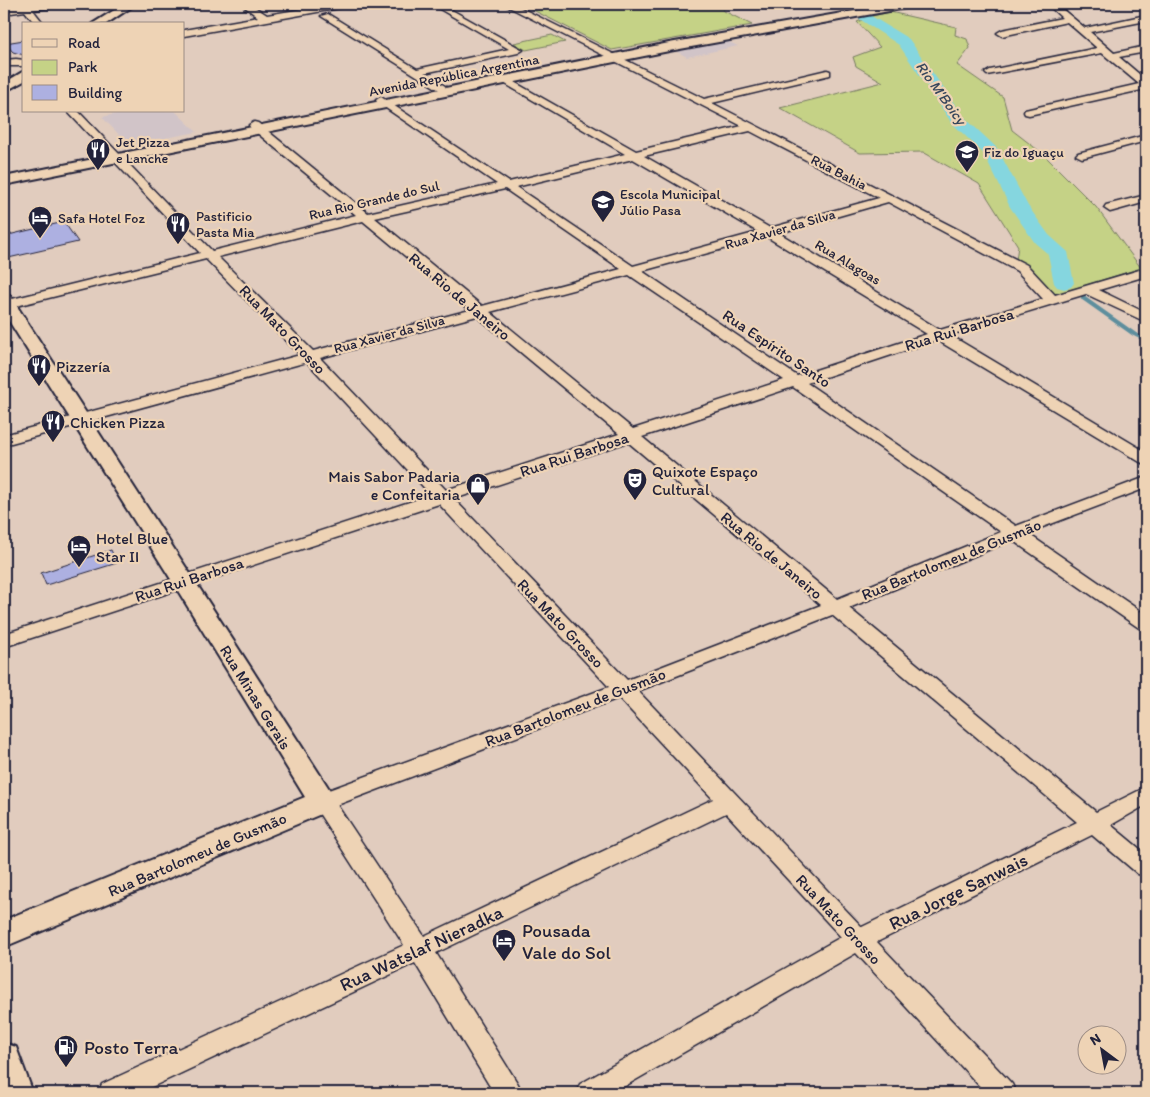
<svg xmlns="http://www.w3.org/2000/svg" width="1150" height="1097" font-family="Itim,sans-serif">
	<rect width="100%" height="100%" fill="#e1ccbe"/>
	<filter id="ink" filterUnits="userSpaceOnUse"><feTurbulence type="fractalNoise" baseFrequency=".02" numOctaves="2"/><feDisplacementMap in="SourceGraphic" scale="10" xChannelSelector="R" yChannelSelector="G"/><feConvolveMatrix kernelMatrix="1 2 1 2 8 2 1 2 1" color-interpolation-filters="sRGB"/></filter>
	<g filter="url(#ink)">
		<!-- built -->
		<path fill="#d1c4c8" d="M 727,41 L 738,46 L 687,57 L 676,51 Z
			M 129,111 L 175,111 L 197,132 L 129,145 L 102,117 Z"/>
		<!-- green -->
		<path fill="#c5d286" stroke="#747a60" d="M 521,4 L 730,4 L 722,10 L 752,25 L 612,50 Z
			M 890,12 L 956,27 L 955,35 L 967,39 L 970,48 L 957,65 L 1003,97 L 1012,130 L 1043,154 L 1096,207 L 1141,268 L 1054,295 L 1016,260 L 1018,246 L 979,184 L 923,152 L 860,153 L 780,108 L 883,82 L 856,66 L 853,57 L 880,47 L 857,22 L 872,16 Z
			M 552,35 L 565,42 L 526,50 L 514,43 Z"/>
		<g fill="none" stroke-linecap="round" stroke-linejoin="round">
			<!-- stream -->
			<path stroke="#5d8e9d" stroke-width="4" d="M 1083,298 L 1134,334 L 1146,340"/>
			<!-- river -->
			<path fill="#85d6df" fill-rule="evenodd" d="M 863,11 L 909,39 L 963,116 L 997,148 L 1028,206 L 1049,235 L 1068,252 L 1074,283 L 1071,287 L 1064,289 L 1057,287 L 1054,283 L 1048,254 L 1035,243 L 1010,207 L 984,154 L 951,122 L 899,45 L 858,18 L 856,15 Z"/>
		</g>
		<!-- building -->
		<path fill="#adb0e1" stroke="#22223b" d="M 24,40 L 24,55 L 13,52 L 5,43 Z
			M 64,222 L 78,242 L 4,259 L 4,236 Z
			M 111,550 L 117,563 L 46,585 L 41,573 Z"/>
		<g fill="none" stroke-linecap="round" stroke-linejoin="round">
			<defs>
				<path id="minor" d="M 20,4 L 60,4 L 56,7 L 33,10 L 44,24 L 35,24 L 25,11 L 4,14 L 4,8 L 21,6 Z
					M 241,4 L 250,4 L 267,15 L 332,4 L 349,4 L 345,7 L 184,36 L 184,30 L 258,17 Z
					M 431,4 L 441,4 L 523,50 L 518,53 L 424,73 L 445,86 L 446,88 L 441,91 L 321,16 L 328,14 L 417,69 L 509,49 Z
					M 503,4 L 513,4 L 704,99 L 827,70 L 830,71 L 830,75 L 712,103 L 1027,265 L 1055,295 L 1146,268 L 1146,276 L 1099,290 L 1146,313 L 1146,322 L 1086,294 L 950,335 L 1146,452 L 1146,464 L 1140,462 L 937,340 L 807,383 L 1016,526 L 1146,477 L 1146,488 L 1027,533 L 1146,615 L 1146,630 L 1139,628 L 1012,540 L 849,608 L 1096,812 L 1146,787 L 1146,805 L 1111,825 L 1146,854 L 1146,876 L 1138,874 L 1092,835 L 877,942 L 1012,1084 L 1016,1093 L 986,1093 L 856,953 L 613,1093 L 576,1093 L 580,1084 L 841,937 L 726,813 L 436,953 L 518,1084 L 522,1093 L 494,1093 L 415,963 L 139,1093 L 98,1093 L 102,1084 L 404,945 L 315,807 L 312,801 L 315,795 L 609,687 L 439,504 L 4,647 L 4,634 L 431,495 L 307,362 L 4,445 L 4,435 L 300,355 L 206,259 L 4,309 L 4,301 L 200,253 L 67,111 L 78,111 L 212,251 L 356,215 L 250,127 L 249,125 L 254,122 L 258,123 L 368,213 L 497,184 L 377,102 L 376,100 L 381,97 L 509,182 L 625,154 L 497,79 L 495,77 L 500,74 L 636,151 L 742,126 ZM 750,131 L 879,198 L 770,228 L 644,156 ZM 633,159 L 758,232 L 633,266 L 516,187 ZM 505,189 L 621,269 L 482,306 L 375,218 ZM 888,202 L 1017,271 L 1043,299 L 940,330 L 779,233 ZM 363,221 L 470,310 L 313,351 L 218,257 ZM 767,237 L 927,334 L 797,376 L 642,271 ZM 629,275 L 784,380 L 633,429 L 490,312 ZM 477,316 L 619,434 L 446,490 L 320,358 ZM 793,387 L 1001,532 L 837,599 L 642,437 ZM 628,442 L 821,605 L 627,680 L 454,499 ZM 832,615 L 1077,822 L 862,927 L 638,691 ZM 619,698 L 713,799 L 424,936 L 337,805 Z
					M 1047,4 L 1056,4 L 1085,28 L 1146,15 L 1146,21 L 1090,32 L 1114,53 L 1146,46 L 1146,52 L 1119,57 L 1146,80 L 1146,89 L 1029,115 L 1025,114 L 1024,112 L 1025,110 L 1139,84 L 1102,53 L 987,75 L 985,73 L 990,70 L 1097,48 L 1067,22 L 1002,36 L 997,33 L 1002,30 L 1062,18 Z
					M 16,59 L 24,60 L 24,66 L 4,66 L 4,60 Z
					M 1146,135 L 1146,141 L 1082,158 L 1076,155 L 1078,153 Z
					M 1146,195 L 1146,202 L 1110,212 L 1104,208 L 1106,205 Z"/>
				<path id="major" d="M 124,4 L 136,4 L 106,24 L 92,24 Z
					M 894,4 L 916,4 L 911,7 L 669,51 L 4,185 L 4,177 L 669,43 Z
					M 24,71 L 24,81 L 4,92 L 4,83 Z
					M 4,295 L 10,296 L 13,300 L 337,801 L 333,809 L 4,947 L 4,920 L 305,797 L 172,581 L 4,313 Z
					M 4,1043 L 16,1047 L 33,1093 L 4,1093 Z"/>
			</defs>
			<!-- minor casing -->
			<use href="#minor" stroke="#22223b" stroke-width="3"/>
			<!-- major casing -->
			<use href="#major" stroke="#22223b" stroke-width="4"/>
			<!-- minor -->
			<use href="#minor" fill="#eed3b5" fill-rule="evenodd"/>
			<!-- major -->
			<use href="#major" fill="#eed3b5" fill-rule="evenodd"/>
		</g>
	</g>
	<!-- icons -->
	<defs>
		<symbol id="restaurant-pin" viewBox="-11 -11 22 30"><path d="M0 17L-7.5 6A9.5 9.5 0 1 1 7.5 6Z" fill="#22223b" stroke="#eed3b5"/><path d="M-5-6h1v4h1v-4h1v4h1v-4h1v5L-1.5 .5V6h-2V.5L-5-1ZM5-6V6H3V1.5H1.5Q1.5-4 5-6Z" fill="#fff"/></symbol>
		<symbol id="school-pin" viewBox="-11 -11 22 30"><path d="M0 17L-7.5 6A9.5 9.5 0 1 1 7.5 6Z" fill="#22223b" stroke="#eed3b5"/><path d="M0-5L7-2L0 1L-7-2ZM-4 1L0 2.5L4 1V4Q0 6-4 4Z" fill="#fff"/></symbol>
		<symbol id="hotel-pin" viewBox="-11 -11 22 30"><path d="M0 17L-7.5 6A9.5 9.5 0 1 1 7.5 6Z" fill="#22223b" stroke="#eed3b5"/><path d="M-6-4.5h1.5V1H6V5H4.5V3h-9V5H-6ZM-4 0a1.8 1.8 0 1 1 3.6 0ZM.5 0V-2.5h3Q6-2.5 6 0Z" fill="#fff"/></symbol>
		<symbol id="theatre-pin" viewBox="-11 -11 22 30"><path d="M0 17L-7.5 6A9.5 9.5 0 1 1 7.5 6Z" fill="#22223b" stroke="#eed3b5"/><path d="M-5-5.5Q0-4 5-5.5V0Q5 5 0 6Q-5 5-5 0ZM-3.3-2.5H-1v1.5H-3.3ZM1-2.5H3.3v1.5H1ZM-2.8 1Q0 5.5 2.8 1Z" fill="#fff"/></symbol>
		<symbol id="shop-pin" viewBox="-11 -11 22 30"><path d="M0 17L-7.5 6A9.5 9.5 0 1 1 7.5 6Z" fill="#22223b" stroke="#eed3b5"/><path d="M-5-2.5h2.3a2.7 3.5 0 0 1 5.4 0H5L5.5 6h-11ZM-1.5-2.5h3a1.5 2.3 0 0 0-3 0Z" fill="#fff"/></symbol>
		<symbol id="fuel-pin" viewBox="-11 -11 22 30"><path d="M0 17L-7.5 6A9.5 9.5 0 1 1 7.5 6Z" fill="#22223b" stroke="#eed3b5"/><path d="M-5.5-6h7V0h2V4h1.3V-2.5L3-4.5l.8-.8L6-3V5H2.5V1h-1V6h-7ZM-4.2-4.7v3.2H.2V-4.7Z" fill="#fff"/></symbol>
	</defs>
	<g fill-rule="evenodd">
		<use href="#restaurant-pin" x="84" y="136" width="28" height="38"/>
		<use href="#school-pin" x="953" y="138" width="28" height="38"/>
		<use href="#school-pin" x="589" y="188" width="28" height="38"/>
		<use href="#hotel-pin" x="26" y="204" width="28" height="38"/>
		<use href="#restaurant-pin" x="164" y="210" width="28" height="38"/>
		<use href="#restaurant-pin" x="25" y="352" width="28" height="38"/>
		<use href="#restaurant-pin" x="39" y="408" width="28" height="38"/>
		<use href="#theatre-pin" x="621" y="466" width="28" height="38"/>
		<use href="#shop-pin" x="464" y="471" width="28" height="38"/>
		<use href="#hotel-pin" x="65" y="533" width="28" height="38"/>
		<use href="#hotel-pin" x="490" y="927" width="28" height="38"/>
		<use href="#fuel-pin" x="52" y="1033" width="28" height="38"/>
	</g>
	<g text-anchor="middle" stroke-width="4.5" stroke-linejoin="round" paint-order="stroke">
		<!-- far-street labels -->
		<g font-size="14" fill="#22223b" stroke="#eed3b5">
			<text transform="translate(454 75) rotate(-11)" y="5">Avenida República Argentina</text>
			<text transform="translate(839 172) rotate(27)" y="5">Rua Bahia</text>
			<text transform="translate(374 200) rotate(-13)" y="5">Rua Rio Grande do Sul</text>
			<text transform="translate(780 229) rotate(-16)" y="5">Rua Xavier da Silva</text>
			<text transform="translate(848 262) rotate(31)" y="5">Rua Alagoas</text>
			<text transform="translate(389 334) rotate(-15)" y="5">Rua Xavier da Silva</text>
		</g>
		<!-- far-poi labels -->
		<g font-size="14" fill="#22223b" stroke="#eed3b5" text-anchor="start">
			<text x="116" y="147">Jet Pizza<tspan x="116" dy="16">e Lanche</tspan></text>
			<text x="984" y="157">Fiz do Iguaçu</text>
			<text x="620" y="199">Escola Municipal<tspan x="620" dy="16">Júlio Pasa</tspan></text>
			<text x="196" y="221">Pastificio<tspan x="196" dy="16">Pasta Mia</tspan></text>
			<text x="58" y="223">Safa Hotel Foz</text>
		</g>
		<!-- far-water labels -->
		<g font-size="15" font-style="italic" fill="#36465c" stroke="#eed3b5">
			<text transform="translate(941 93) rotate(54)" y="5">Rio M'Boicy</text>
		</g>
		<!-- street labels -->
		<g font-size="16" fill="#22223b" stroke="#eed3b5">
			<text transform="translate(460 296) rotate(40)" y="6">Rua Rio de Janeiro</text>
			<text transform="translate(283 329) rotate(46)" y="6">Rua Mato Grosso</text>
			<text transform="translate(959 329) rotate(-17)" y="6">Rua Rui Barbosa</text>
			<text transform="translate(777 348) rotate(34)" y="6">Rua Espírito Santo</text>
			<text transform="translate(574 454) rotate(-18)" y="6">Rua Rui Barbosa</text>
			<text transform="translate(772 555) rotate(40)" y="6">Rua Rio de Janeiro</text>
			<text transform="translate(951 559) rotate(-22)" y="6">Rua Bartolomeu de Gusmão</text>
			<text transform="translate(189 579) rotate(-18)" y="6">Rua Rui Barbosa</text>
			<text transform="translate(561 623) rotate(46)" y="6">Rua Mato Grosso</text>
			<text transform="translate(256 697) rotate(58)" y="6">Rua Minas Gerais</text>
			<text transform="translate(575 707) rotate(-21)" y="6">Rua Bartolomeu de Gusmão</text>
			<text transform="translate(197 854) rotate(-23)" y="6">Rua Bartolomeu de Gusmão</text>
			<text transform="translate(839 919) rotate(47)" y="6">Rua Mato Grosso</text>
		</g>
		<!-- poi labels -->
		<g font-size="16" fill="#22223b" stroke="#eed3b5" text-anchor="start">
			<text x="56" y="372">Pizzería</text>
			<text x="70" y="428">Chicken Pizza</text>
			<text x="652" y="477">Quixote Espaço<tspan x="652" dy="18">Cultural</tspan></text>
			<text x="460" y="482" text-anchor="end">Mais Sabor Padaria<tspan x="460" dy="18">e Confeitaria</tspan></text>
			<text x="96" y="544">Hotel Blue<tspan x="96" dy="18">Star II</tspan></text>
		</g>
		<!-- near-street labels -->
		<g font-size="19" fill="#22223b" stroke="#eed3b5">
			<text transform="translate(958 891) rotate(-26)" y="7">Rua Jorge Sanwais</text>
			<text transform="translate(421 948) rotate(-25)" y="7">Rua Watslaf Nieradka</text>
		</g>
		<!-- near-poi labels -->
		<g font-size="19" fill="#22223b" stroke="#eed3b5" text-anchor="start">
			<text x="522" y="937">Pousada<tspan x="522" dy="22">Vale do Sol</tspan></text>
			<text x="84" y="1054">Posto Terra</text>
		</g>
	</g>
	<!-- margin -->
	<rect width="1150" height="1097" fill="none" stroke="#eed3b5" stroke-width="20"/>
	<rect x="10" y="10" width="1130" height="1077" fill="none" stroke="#22223b" stroke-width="2" filter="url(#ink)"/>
	<!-- legend -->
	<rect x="22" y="22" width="162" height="90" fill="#eed3b5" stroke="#9c8c84"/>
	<rect x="32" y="39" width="25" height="8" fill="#eed3b5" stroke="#9c8c84"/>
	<text x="68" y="48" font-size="15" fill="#22223b">Road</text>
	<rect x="32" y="60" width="25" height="15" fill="#c5d286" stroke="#9c8c84"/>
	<text x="68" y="72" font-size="15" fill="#22223b">Park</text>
	<rect x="32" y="85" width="25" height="15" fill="#adb0e1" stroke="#9c8c84"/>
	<text x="68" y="98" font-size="15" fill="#22223b">Building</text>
	<!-- north arrow -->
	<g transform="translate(1102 1050) rotate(328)"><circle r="24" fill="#eed3b5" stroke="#9c8c84"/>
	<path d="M0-4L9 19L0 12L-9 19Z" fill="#22223b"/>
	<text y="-8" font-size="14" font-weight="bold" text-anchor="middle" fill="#22223b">N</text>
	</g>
</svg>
